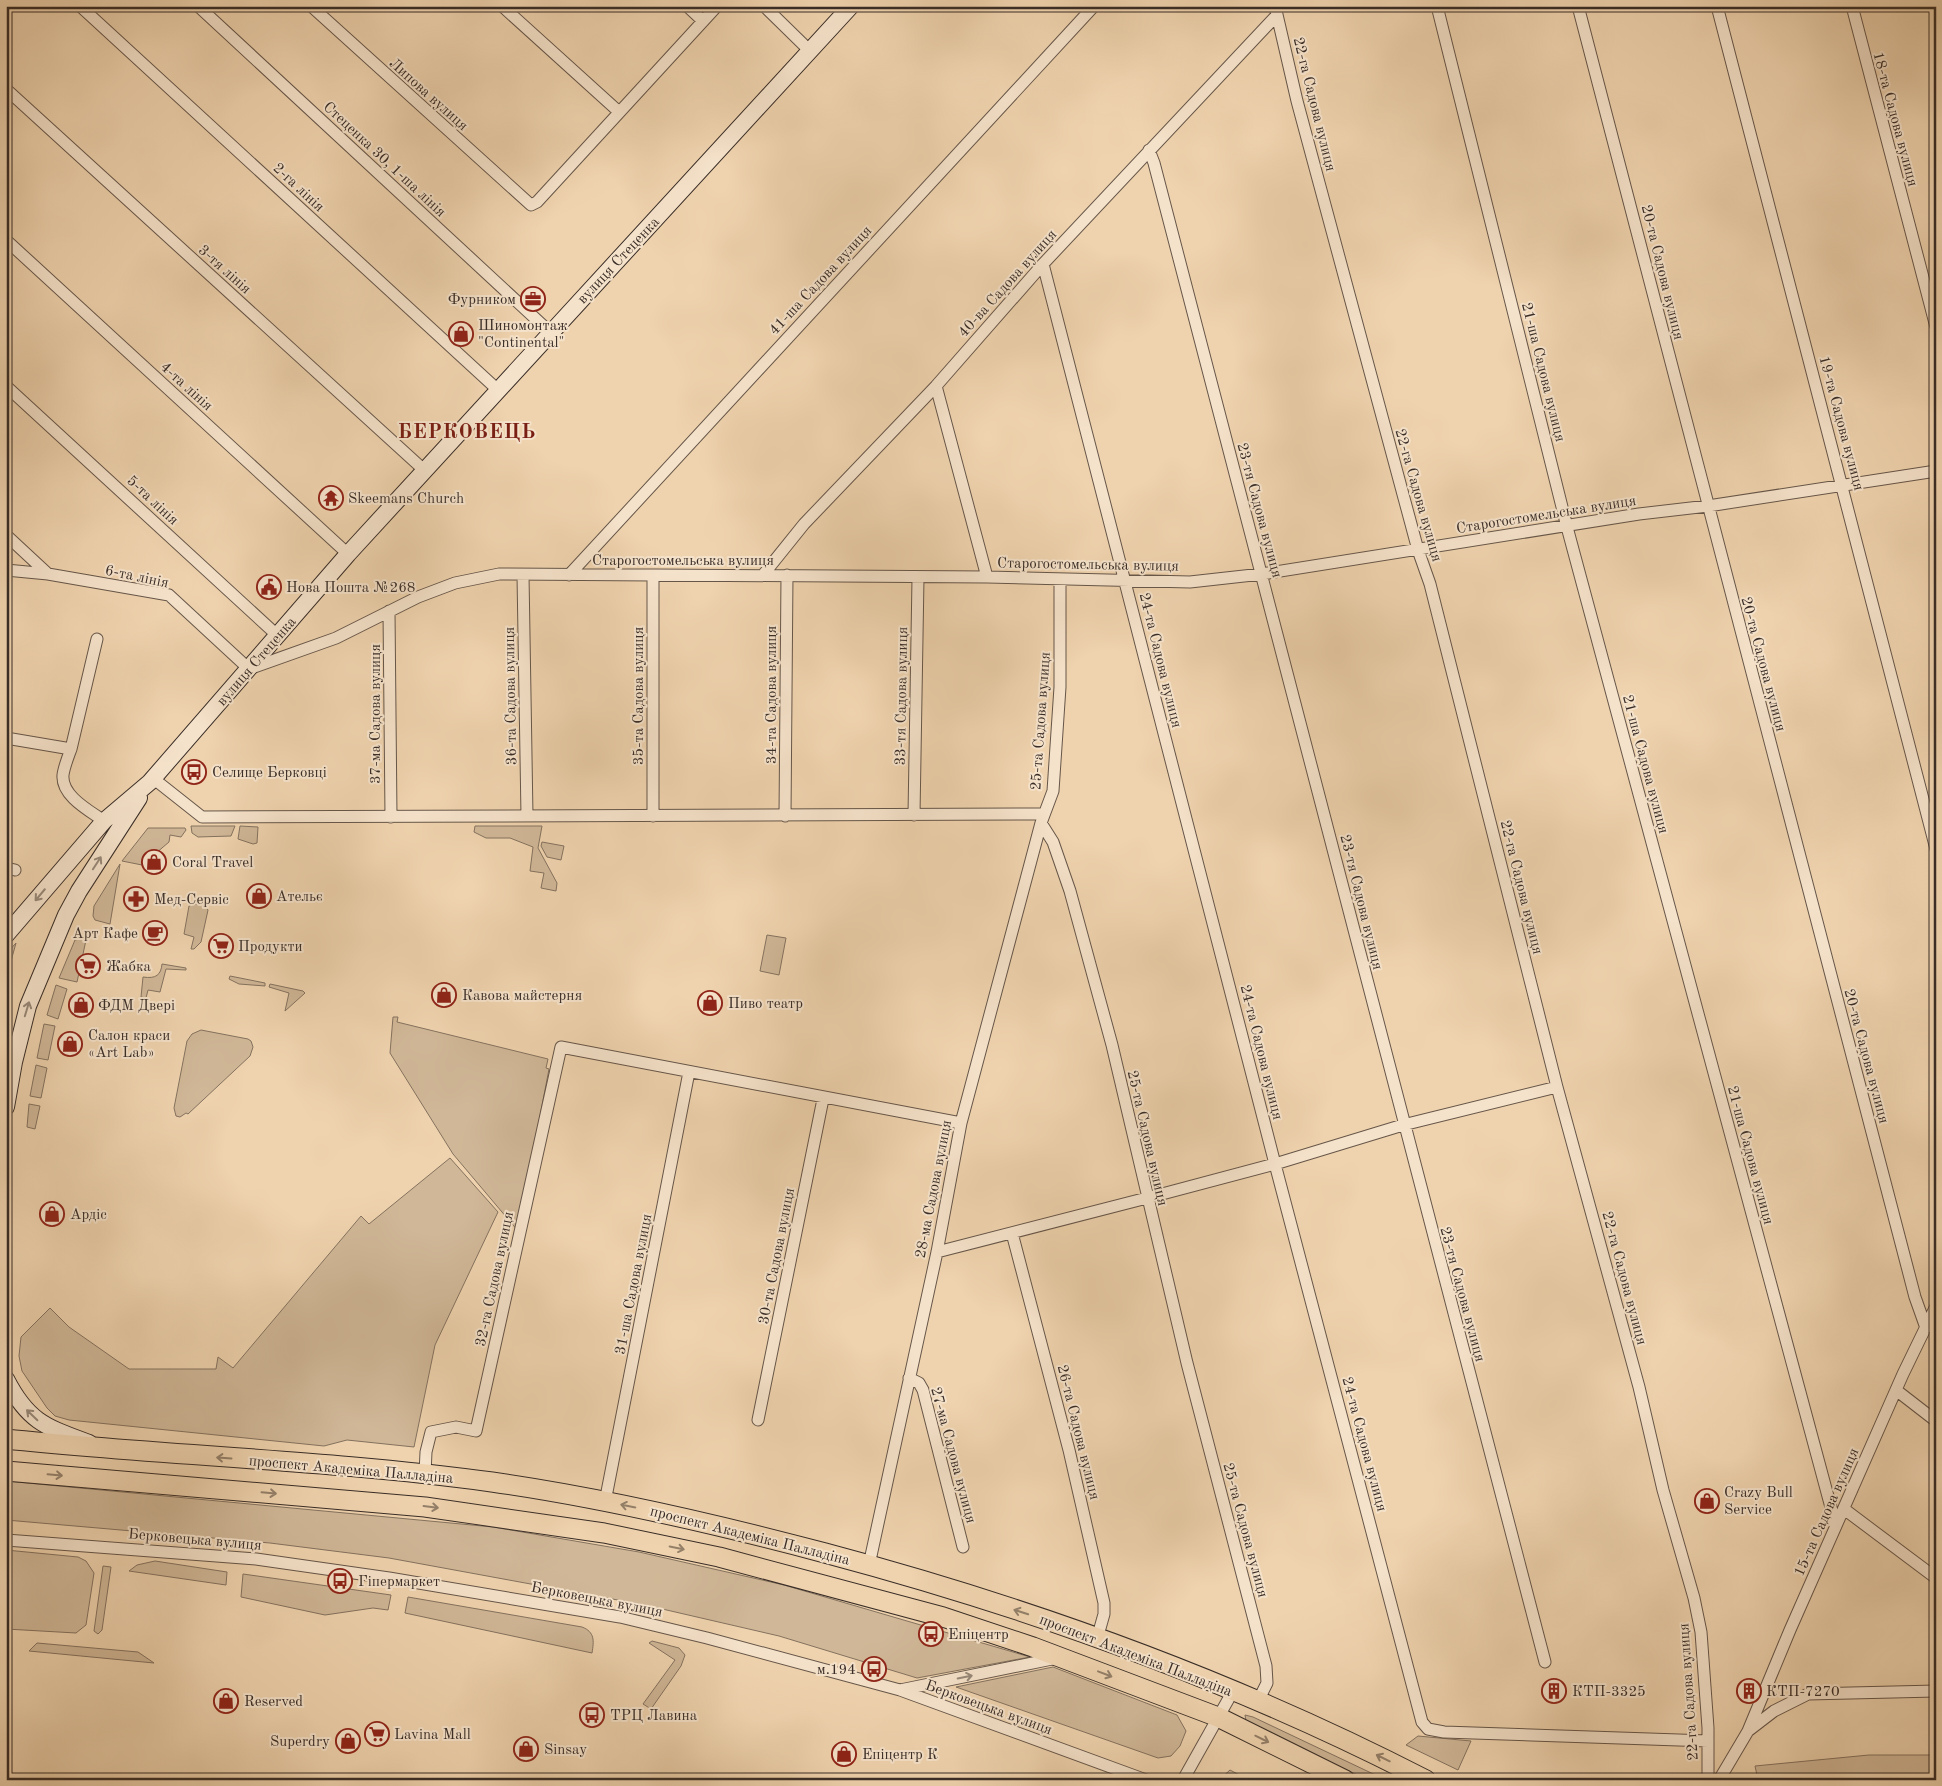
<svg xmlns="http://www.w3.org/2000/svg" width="1942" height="1786" font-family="'Old Standard TT',serif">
	<rect width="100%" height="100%" fill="#efd3ae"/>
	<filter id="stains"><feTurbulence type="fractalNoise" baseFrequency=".004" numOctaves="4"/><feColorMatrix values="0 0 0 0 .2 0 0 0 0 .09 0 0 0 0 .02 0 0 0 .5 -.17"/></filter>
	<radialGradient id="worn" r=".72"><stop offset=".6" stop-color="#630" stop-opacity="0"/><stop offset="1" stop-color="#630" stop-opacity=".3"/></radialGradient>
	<!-- green -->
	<path fill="#d0b797" stroke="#84725f" d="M 191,826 L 235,826 L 231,836 L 198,837 L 192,833 Z
		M 240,826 L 258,827 L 257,843 L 253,844 L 238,839 Z
		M 475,826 L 542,826 L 538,848 L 557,883 L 556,891 L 541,888 L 544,873 L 530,871 L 533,847 L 510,838 L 486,838 L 474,832 Z
		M 148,828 L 185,828 L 186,830 L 181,837 L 170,835 L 169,842 L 142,865 L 122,861 Z
		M 542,842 L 564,846 L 561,860 L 547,857 L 541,846 Z
		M 120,864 L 110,924 L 95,920 L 93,916 L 94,906 Z
		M 194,904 L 204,905 L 208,910 L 201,942 L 194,949 L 191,949 L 194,937 L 184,934 L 189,906 Z
		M 767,935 L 786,938 L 779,975 L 760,971 Z
		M 80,939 L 86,940 L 77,982 L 59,978 L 75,940 Z
		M 16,943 L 6,979 L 6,954 Z
		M 162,964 L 186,968 L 186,970 L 166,969 L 160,992 L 148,990 L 146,998 L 141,997 L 143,977 C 156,979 161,975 162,964 Z
		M 230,976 L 265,983 L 265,986 L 239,984 L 229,979 Z
		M 270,984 L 303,991 L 305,993 L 285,1011 L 289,993 L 269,987 Z
		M 56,985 L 67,989 L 58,1019 L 47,1015 Z
		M 393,1017 L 398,1017 L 397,1022 L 548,1059 L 546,1068 L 549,1069 L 518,1231 L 453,1154 L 390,1053 Z
		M 44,1024 L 55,1026 L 48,1060 L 37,1058 Z
		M 201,1030 L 248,1039 L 251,1041 L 253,1047 L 250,1056 L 188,1114 L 186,1113 L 180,1117 L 176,1116 L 174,1108 L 187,1041 L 192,1034 Z
		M 36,1065 L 47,1068 L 41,1098 L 30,1096 Z
		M 29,1104 L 40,1106 L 35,1129 L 27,1127 Z
		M 450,1158 L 498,1212 L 435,1345 L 414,1447 L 347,1440 L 324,1446 L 69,1420 L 55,1416 L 47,1408 L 22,1371 L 19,1356 L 21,1337 L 50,1308 L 69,1327 L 129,1369 L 216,1369 L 218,1357 L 233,1368 L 361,1216 L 369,1224 Z
		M 6,1481 L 493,1527 L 639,1552 L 784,1585 L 1030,1657 L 917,1678 L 779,1636 L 645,1605 L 389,1558 L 270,1543 L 6,1520 Z
		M 6,1550 L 78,1557 L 86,1561 L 94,1573 L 86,1625 L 76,1633 L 6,1629 Z
		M 155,1561 L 227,1572 L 226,1585 L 129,1571 L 137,1565 Z
		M 103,1566 L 111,1567 L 102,1630 L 98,1634 L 94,1631 Z
		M 243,1574 L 391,1595 L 388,1610 L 373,1608 L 325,1615 L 241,1597 Z
		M 408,1597 L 582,1627 C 595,1632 594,1641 592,1653 L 405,1613 Z
		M 652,1641 L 679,1648 L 685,1655 L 681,1666 L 651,1709 L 643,1704 L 675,1660 L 649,1643 Z
		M 37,1643 L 138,1652 L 154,1663 L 29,1651 Z
		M 1053,1667 L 1177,1715 L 1186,1731 L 1180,1746 L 1171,1756 L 1158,1758 L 956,1687 Z
		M 1245,1715 L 1253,1717 L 1386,1780 L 1368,1780 L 1250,1724 L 1246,1721 Z
		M 1418,1736 L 1471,1741 L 1458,1770 L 1406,1745 Z
		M 1869,1755 L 1936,1755 L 1936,1780 L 1758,1780 L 1755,1766 Z
		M 1230,1770 L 1249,1780 L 1219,1780 Z"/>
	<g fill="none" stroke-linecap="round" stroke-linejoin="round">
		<defs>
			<path id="minor" d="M 80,6 L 499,391
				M 198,6 L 551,333
				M 311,6 L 531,205 L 537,202 L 717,6
				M 502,6 L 618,111
				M 687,6 L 703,21
				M 764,6 L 810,51
				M 1275,6 L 1297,101 L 1418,550 L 1430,584 L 1557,1087 L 1639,1387 L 1663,1490 L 1694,1598 L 1701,1632 L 1708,1728 L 1708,1780
				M 1437,6 L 1567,527 L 1836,1526
				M 1578,6 L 1915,1297 L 1926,1328
				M 1717,6 L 1936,849
				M 1852,6 L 1936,327
				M 6,89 L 424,470
				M 1149,150 L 1154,163 L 1545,1662
				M 6,240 L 348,554
				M 1043,264 L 1275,1164 L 1422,1722 L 1428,1729 L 1444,1732 L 1708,1741
				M 6,386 L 278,636
				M 936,386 L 987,577
				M 6,535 L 48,574
				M 6,570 L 48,574 L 169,595 L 249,669 L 336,638 L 418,597 L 455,583 L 499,574 L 987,577 L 1190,582 L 1262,574 L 1639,514 L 1708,506 L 1936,471
				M 523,575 L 527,816
				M 569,575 L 1094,6
				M 653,575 L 653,816
				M 763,575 L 804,524 L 936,386 L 1043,264 L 1277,15
				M 1060,579 L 1060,687 L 1053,791 L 1041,823 L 1053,842 L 1070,891 L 1112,1045 L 1187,1363 L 1266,1666 L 1267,1683 L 1258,1701
				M 389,611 L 391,817
				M 6,738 L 71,749 C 68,757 64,767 63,775 C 61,796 90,811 104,821
				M 71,749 L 97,639
				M 154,779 L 202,817 L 1044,814
				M 914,815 L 918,578
				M 785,816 L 787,575
				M 6,868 L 15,870
				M 1012,1233 L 1069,1450 L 1104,1603 L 1104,1614 L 1097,1639
				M 937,1252 L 1147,1198 L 1275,1164 L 1403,1125 L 1557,1087
				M 909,1378 L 919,1383 L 923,1390 L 963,1547
				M 1896,1390 L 1936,1421
				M 758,1420 L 823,1099
				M 425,1474 L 426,1452 L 431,1432 L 456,1427 L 476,1431 L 561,1047 L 961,1123
				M 605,1502 L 689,1072
				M 1844,1509 L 1936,1578
				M 6,1540 L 256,1559 L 389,1578 L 620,1617 L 707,1638 L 900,1690 L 1146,1780
				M 869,1565 L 937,1252 L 961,1123 L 1041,823
				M 900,1690 L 1057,1658
				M 1748,1731 L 1790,1630 L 1903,1374 L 1936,1306
				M 1183,1780 L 1233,1691
				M 1719,1780 L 1748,1731 L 1774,1711 L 1808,1694 L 1936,1691"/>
			<path id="secondary" d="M 6,935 L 104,821 L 150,782 L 348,554 L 851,6
				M 6,1107 L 14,1062 L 28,1006 L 66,915 L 79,891 L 139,798
				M 6,1379 C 28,1422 46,1427 89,1443"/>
			<path id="trunk" d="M 6,1439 C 168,1456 331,1460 492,1482 C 605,1498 716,1524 825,1553 C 1032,1608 1236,1682 1426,1780
				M 6,1471 L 425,1507 L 604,1533 L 719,1557 L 943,1617 L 1033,1647 L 1218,1717 L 1345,1780"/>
		</defs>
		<!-- minor casing -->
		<use href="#minor" stroke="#665649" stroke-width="13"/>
		<!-- secondary casing -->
		<use href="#secondary" stroke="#392d27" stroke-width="18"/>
		<!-- trunk casing -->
		<use href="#trunk" stroke="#392d27" stroke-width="21"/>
		<!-- minor -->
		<use href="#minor" stroke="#f5e2ca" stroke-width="11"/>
		<!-- secondary -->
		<use href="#secondary" stroke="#f5e2ca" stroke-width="16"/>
		<!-- trunk -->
		<use href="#trunk" stroke="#efd3ae" stroke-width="19"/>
	</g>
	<!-- one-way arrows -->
	<defs><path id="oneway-shaft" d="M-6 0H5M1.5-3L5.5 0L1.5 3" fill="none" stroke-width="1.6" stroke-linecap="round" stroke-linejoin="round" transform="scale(1.25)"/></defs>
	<g stroke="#978878">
		<use href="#oneway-shaft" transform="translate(97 863) rotate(-57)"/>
		<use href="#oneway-shaft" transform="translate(40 895) rotate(130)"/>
		<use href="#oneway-shaft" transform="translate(27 1009) rotate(-73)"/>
		<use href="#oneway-shaft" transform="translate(32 1415) rotate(-136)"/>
		<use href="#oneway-shaft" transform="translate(965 1677) rotate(-12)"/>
	</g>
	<g stroke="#94806a">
		<use href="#oneway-shaft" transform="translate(224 1458) rotate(-176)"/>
		<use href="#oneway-shaft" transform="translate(55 1475) rotate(5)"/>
		<use href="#oneway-shaft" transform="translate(269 1493) rotate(5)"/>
		<use href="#oneway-shaft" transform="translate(628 1506) rotate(-169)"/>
		<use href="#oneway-shaft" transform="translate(431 1507) rotate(7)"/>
		<use href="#oneway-shaft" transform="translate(677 1548) rotate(12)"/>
		<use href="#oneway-shaft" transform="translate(1021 1612) rotate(-162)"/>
		<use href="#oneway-shaft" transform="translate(1105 1674) rotate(21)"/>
		<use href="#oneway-shaft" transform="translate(1262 1739) rotate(26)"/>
		<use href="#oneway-shaft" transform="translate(1383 1758) rotate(-154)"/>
	</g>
	<!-- icons -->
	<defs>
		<symbol id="office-ring" viewBox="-11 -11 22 22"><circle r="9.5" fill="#f5e2ca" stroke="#8f2418" stroke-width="1.5"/><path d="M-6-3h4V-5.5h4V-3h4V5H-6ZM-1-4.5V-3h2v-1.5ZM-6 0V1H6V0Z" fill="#8f2418"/></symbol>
		<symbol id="shop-ring" viewBox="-11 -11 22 22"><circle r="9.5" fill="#f5e2ca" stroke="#8f2418" stroke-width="1.5"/><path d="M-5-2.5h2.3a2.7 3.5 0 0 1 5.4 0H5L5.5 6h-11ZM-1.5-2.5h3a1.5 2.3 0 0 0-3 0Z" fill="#8f2418"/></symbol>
		<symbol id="temple-ring" viewBox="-11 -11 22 22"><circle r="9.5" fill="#f5e2ca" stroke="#8f2418" stroke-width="1.5"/><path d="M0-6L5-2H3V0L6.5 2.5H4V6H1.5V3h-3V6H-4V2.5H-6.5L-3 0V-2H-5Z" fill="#8f2418"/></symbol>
		<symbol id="civic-ring" viewBox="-11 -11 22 22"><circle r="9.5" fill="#f5e2ca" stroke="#8f2418" stroke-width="1.5"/><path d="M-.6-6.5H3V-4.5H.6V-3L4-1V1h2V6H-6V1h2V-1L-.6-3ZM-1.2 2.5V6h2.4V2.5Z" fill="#8f2418"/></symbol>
		<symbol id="bus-ring" viewBox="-11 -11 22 22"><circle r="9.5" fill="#f5e2ca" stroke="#8f2418" stroke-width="1.5"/><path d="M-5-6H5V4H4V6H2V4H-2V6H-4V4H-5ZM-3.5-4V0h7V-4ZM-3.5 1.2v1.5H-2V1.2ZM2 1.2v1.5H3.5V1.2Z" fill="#8f2418"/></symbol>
		<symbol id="pharmacy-ring" viewBox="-11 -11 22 22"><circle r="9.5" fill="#f5e2ca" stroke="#8f2418" stroke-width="1.5"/><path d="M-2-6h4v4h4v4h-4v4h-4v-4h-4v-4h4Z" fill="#8f2418"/></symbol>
		<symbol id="cafe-ring" viewBox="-11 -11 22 22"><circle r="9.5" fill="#f5e2ca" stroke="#8f2418" stroke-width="1.5"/><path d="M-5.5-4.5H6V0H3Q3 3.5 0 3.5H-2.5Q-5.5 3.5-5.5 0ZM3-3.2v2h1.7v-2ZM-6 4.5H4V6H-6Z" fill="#8f2418"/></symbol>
		<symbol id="supermarket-ring" viewBox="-11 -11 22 22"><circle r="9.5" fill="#f5e2ca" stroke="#8f2418" stroke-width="1.5"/><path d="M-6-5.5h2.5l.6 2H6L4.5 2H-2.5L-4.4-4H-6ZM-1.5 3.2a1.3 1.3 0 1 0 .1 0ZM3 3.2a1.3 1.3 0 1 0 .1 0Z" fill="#8f2418"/></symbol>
		<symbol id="building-ring" viewBox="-11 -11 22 22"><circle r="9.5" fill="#f5e2ca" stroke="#8f2418" stroke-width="1.5"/><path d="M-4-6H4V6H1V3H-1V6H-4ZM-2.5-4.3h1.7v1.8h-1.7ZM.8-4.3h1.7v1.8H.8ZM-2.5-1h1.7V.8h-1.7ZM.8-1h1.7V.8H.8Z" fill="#8f2418"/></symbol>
	</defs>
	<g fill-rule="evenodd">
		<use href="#office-ring" x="519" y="285" width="28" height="28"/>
		<use href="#shop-ring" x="447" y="320" width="28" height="28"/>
		<use href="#temple-ring" x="317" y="484" width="28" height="28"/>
		<use href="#civic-ring" x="255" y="573" width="28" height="28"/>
		<use href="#bus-ring" x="180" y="758" width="28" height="28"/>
		<use href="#shop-ring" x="140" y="848" width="28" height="28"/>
		<use href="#shop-ring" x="245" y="882" width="28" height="28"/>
		<use href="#pharmacy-ring" x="122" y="885" width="28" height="28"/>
		<use href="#cafe-ring" x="141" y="919" width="28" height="28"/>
		<use href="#supermarket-ring" x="207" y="932" width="28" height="28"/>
		<use href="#supermarket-ring" x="74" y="952" width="28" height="28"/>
		<use href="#shop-ring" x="430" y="981" width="28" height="28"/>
		<use href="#shop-ring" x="696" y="989" width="28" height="28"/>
		<use href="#shop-ring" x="67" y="991" width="28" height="28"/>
		<use href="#shop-ring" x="56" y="1030" width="28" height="28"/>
		<use href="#shop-ring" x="38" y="1200" width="28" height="28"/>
		<use href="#shop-ring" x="1693" y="1487" width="28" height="28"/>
		<use href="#bus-ring" x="326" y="1567" width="28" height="28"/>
		<use href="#bus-ring" x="917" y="1620" width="28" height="28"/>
		<use href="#bus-ring" x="860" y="1655" width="28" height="28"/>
		<use href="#building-ring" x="1540" y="1677" width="28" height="28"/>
		<use href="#building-ring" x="1735" y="1677" width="28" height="28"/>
		<use href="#shop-ring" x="212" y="1687" width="28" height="28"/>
		<use href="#bus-ring" x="578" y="1701" width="28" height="28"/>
		<use href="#supermarket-ring" x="363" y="1720" width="28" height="28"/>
		<use href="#shop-ring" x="334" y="1727" width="28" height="28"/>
		<use href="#shop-ring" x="512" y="1735" width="28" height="28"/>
		<use href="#shop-ring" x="830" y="1740" width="28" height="28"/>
	</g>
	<g text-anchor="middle" stroke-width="4" stroke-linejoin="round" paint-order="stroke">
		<!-- street labels -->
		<g font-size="15" fill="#392d27" stroke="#f5e2ca">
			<text transform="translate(429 94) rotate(42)" y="5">Липова вулиця</text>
			<text transform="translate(1315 104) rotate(76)" y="5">22-га Садова вулиця</text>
			<text transform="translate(1896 119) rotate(75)" y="5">18-та Садова вулиця</text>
			<text transform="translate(385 159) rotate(43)" y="5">Стеценка 30, 1-ша лінія</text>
			<text transform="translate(299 187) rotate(43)" y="5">2-га лінія</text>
			<text transform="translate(618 260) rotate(-47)" y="5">вулиця Стеценка</text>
			<text transform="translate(225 269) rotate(42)" y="5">3-тя лінія</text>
			<text transform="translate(1663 272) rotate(76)" y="5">20-та Садова вулиця</text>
			<text transform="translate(820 280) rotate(-47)" y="5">41-ша Садова вулиця</text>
			<text transform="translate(1007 283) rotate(-48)" y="5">40-ва Садова вулиця</text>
			<text transform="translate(1544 372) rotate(76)" y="5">21-ша Садова вулиця</text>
			<text transform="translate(187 386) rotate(42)" y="5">4-та лінія</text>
			<text transform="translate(1842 423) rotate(75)" y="5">19-та Садова вулиця</text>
			<text transform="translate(1419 495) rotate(74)" y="5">22-га Садова вулиця</text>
			<text transform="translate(153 500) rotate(43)" y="5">5-та лінія</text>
			<text transform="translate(1260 510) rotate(75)" y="5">23-тя Садова вулиця</text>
			<text transform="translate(1546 514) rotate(-9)" y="5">Старогостомельська вулиця</text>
			<text x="683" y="565">Старогостомельська вулиця</text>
			<text transform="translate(1088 564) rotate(1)" y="5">Старогостомельська вулиця</text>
			<text transform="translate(137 576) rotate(12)" y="5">6-та лінія</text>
			<text transform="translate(1161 660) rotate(76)" y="5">24-та Садова вулиця</text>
			<text transform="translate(256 661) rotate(-49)" y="5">вулиця Стеценка</text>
			<text transform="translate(1764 664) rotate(75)" y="5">20-та Садова вулиця</text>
			<text transform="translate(771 695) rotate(-90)" y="5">34-та Садова вулиця</text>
			<text transform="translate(510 696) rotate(-91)" y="5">36-та Садова вулиця</text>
			<text transform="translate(638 696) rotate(-90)" y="5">35-та Садова вулиця</text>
			<text transform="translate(901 696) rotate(-89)" y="5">33-тя Садова вулиця</text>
			<text transform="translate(375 714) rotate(-90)" y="5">37-ма Садова вулиця</text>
			<text transform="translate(1040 721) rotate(-86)" y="5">25-та Садова вулиця</text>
			<text transform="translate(1646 764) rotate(75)" y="5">21-ша Садова вулиця</text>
			<text transform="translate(1522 887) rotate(76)" y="5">22-га Садова вулиця</text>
			<text transform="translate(1362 902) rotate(76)" y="5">23-тя Садова вулиця</text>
			<text transform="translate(1262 1052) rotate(76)" y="5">24-та Садова вулиця</text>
			<text transform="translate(1867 1056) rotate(75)" y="5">20-та Садова вулиця</text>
			<text transform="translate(1148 1138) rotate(77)" y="5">25-та Садова вулиця</text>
			<text transform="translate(1751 1155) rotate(75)" y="5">21-ша Садова вулиця</text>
			<text transform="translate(933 1189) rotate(-79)" y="5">28-ма Садова вулиця</text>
			<text transform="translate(776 1256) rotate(-79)" y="5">30-та Садова вулиця</text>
			<text transform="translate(1625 1278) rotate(75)" y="5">22-га Садова вулиця</text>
			<text transform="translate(494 1279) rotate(-78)" y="5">32-га Садова вулиця</text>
			<text transform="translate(633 1284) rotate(-79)" y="5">31-ша Садова вулиця</text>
			<text transform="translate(1463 1294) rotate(75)" y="5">23-тя Садова вулиця</text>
			<text transform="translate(1079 1432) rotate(76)" y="5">26-та Садова вулиця</text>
			<text transform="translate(1365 1444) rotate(75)" y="5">24-та Садова вулиця</text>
			<text transform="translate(954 1455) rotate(75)" y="5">27-ма Садова вулиця</text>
			<text transform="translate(351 1469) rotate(5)" y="5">проспект Академіка Палладіна</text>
			<text transform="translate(1826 1512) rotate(-66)" y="5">15-та Садова вулиця</text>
			<text transform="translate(1246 1530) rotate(75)" y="5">25-та Садова вулиця</text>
			<text transform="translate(750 1535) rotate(14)" y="5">проспект Академіка Палладіна</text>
			<text transform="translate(195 1539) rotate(5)" y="5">Берковецька вулиця</text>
			<text transform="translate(597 1599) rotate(11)" y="5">Берковецька вулиця</text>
			<text transform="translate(1136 1655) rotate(21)" y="5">проспект Академіка Палладіна</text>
			<text transform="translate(1688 1692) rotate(-94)" y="5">22-га Садова вулиця</text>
			<text transform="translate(989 1707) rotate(20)" y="5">Берковецька вулиця</text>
		</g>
		<!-- poi labels -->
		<g font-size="15" fill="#392d27" stroke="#f5e2ca" text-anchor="start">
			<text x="516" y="304" text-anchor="end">Фурником</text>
			<text x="478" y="330">Шиномонтаж<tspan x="478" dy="17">"Continental"</tspan></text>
			<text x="348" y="503">Skeemans Church</text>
			<text x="286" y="592">Нова Пошта №268</text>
			<text x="212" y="777">Селище Берковці</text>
			<text x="172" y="867">Coral Travel</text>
			<text x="276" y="901">Ательє</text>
			<text x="154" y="904">Мед-Сервіс</text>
			<text x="138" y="938" text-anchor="end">Арт Кафе</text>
			<text x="238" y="951">Продукти</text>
			<text x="106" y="971">Жабка</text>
			<text x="462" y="1000">Кавова майстерня</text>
			<text x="728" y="1008">Пиво театр</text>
			<text x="98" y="1010">ФДМ Двері</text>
			<text x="88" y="1040">Салон краси<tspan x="88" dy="17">«Art Lab»</tspan></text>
			<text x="70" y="1219">Ардіс</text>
			<text x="1724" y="1497">Crazy Bull<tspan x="1724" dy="17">Service</tspan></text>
			<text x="358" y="1586">Гіпермаркет</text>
			<text x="948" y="1639">Епіцентр</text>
			<text x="856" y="1674" text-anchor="end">м.194</text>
			<text x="1572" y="1696">КТП-3325</text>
			<text x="1766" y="1696">КТП-7270</text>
			<text x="244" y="1706">Reserved</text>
			<text x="610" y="1720">ТРЦ Лавина</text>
			<text x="394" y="1739">Lavina Mall</text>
			<text x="330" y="1746" text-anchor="end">Superdry</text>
			<text x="544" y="1754">Sinsay</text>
			<text x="862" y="1759">Епіцентр К</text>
		</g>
		<!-- district labels -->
		<g font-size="20" font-weight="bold" letter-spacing="1" fill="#7a1f14" stroke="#f5e2ca">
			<text x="467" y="438">БЕРКОВЕЦЬ</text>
		</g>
	</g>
	<!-- margin -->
	<rect width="1942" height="1786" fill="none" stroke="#efd3ae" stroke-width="25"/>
	<rect x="8" y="8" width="1927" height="1771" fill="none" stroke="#392d27" stroke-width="2.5"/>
	<rect x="12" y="12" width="1917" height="1761" fill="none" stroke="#392d27"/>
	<rect width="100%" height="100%" filter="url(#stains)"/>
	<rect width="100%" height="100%" fill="url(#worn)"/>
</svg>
